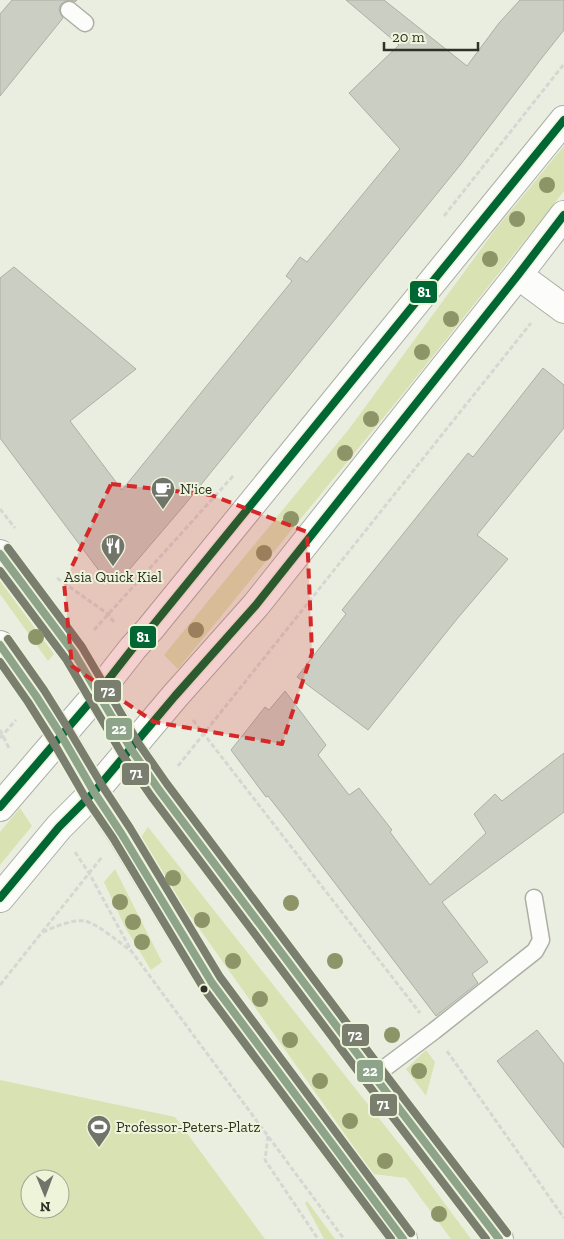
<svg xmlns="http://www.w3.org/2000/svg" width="564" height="1239" font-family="'Zilla Slab',serif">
	<rect width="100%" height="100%" fill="#eaeee0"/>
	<!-- green -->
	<path fill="#d8e2b3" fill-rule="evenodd" d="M 564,146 L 564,191 L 410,385 L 178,669 L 164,655 L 349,429 L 495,230 Z
		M 0,581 L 54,654 L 48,661 L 0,594 Z
		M 20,808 L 32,826 L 0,865 L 0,832 Z
		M 148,827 L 420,1170 L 471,1239 L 451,1239 L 406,1178 L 373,1174 L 138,842 Z
		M 115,869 L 162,962 L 151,970 L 125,927 L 104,882 Z
		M 426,1050 L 435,1062 L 426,1096 L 406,1069 Z
		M 0,1080 L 175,1117 L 265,1239 L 0,1239 ZM 30,1179 L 60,1179 L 60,1209 L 30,1209 Z
		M 307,1201 L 335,1239 L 324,1239 L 305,1203 Z"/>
	<!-- building -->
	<path fill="#cbcec2" stroke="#acafa4" d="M 12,0 L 77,0 L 75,2 L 71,0 L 66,1 L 61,4 L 59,8 L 60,13 L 63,18 L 0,96 L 0,14 Z
		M 346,0 L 384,0 L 467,66 L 499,23 L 520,0 L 564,0 L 564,30 L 541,59 L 461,164 L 182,508 L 123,577 L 103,576 L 0,438 L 0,278 L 14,267 L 136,369 L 70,421 L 122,490 L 292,281 L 286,276 L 300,257 L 307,262 L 400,149 L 349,93 L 399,45 Z
		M 543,368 L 564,385 L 564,428 L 477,535 L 508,559 L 457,619 L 368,730 L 297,677 L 346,614 L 342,610 L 468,453 L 473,457 Z
		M 285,691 L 326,745 L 318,755 L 349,795 L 359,788 L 392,830 L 390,832 L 430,885 L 486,833 L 474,814 L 495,794 L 502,801 L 564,753 L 564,812 L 442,902 L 488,962 L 472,974 L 478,983 L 436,1016 L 290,824 L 268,796 L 266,797 L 231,750 L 265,707 L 269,710 Z
		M 537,1030 L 564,1064 L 564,1148 L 497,1061 Z"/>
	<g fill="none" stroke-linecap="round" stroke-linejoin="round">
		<defs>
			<path id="lane" d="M 69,10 L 85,23
				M 374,1076 L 434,1031 L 535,951 L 541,940 L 534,898"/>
			<path id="street" d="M 518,275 L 564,309"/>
			<path id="secondary" d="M 0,554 L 74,653 L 131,749 L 159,790 L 374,1076 L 499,1239
				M 0,645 L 36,696 L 61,735 L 94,792 L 121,833 L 212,983 L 403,1239
				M 0,807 L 97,694 L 133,648 L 150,629 L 564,120
				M 0,898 L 59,827 L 94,792 L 175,696 L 256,605 L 518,275 L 564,215"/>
		</defs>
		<!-- lane casing -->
		<use href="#lane" stroke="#acafa4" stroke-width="19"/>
		<!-- street casing -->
		<use href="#street" stroke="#acafa4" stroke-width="30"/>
		<!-- secondary casing -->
		<use href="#secondary" stroke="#acafa4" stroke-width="30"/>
		<!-- path -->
		<path stroke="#d6d7d3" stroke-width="3" stroke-dasharray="5 2.5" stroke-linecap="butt" d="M 444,216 L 564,64
			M 0,509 L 15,528
			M 57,578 L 108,614 L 115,624
			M 94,630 L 234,475
			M 193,720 L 420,1013
			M 0,730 L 10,750
			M 0,738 L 16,720
			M 178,766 L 531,323
			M 75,852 L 89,873 L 132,952 L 344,1239
			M 43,932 C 54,927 73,919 85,921 C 98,924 120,943 131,951
			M 0,985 L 102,857
			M 447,1051 L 564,1218
			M 268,1136 L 265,1160 L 318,1239"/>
		<!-- lane -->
		<use href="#lane" stroke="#fcfcfa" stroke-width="16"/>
		<!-- street -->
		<use href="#street" stroke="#fcfcfa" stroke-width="28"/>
		<!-- secondary -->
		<use href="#secondary" stroke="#fcfcfa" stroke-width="28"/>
		<defs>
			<path id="bus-1" d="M 0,807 L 97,694 L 133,648 L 150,629 L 564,120
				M 0,898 L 59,827 L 94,792 L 175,696 L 256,605 L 518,275 L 564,215"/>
			<path id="bus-2" d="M 0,554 L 74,653 L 131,749 L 159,790 L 374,1076 L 499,1239
				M 0,645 L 36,696 L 61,735 L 94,792 L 121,833 L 212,983 L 403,1239"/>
			<path id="bus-3" d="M 0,571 L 66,659 L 122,754 L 151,796 L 366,1082 L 486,1239
				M 0,662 L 28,702 L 52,740 L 85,797 L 113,838 L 204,989 L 391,1239"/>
			<path id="bus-4" d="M 8,548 L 82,647 L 139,744 L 167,784 L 382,1070 L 507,1233
				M 8,639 L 44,690 L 69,730 L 103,787 L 130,828 L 220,977 L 411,1233"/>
		</defs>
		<!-- bus-1 casing -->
		<use href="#bus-1" stroke="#eef4da" stroke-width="11"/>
		<!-- bus-2 casing -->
		<use href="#bus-2" stroke="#eef4da" stroke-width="11"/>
		<!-- bus-3 casing -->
		<use href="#bus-3" stroke="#eef4da" stroke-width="11"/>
		<!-- bus-4 casing -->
		<use href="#bus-4" stroke="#eef4da" stroke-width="11"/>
		<!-- bus-1 -->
		<use href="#bus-1" stroke="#063" stroke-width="8"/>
		<!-- bus-2 -->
		<use href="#bus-2" stroke="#8ea48a" stroke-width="8"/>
		<!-- bus-3 -->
		<use href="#bus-3" stroke="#797e6f" stroke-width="8"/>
		<!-- bus-4 -->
		<use href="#bus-4" stroke="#797e6f" stroke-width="8"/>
	</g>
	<!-- trees -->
	<g fill="#8d9468">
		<circle cx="547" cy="185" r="8"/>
		<circle cx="517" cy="219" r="8"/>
		<circle cx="490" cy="259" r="8"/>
		<circle cx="451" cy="319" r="8"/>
		<circle cx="422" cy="352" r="8"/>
		<circle cx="371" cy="419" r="8"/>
		<circle cx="345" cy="453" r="8"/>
		<circle cx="291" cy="519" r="8"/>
		<circle cx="264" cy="553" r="8"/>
		<circle cx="196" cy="630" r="8"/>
		<circle cx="36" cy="637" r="8"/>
		<circle cx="173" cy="878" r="8"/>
		<circle cx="120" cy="902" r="8"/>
		<circle cx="291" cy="903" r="8"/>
		<circle cx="202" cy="920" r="8"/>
		<circle cx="133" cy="922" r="8"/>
		<circle cx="142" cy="942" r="8"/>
		<circle cx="233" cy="961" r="8"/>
		<circle cx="335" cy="961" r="8"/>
		<circle cx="260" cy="999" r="8"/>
		<circle cx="392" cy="1035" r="8"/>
		<circle cx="290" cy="1040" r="8"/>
		<circle cx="419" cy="1071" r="8"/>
		<circle cx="320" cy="1081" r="8"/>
		<circle cx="350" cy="1121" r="8"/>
		<circle cx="385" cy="1161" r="8"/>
		<circle cx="439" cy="1214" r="8"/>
	</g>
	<!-- marked area -->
	<path fill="#d62828" fill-opacity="0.2" stroke="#d62828" stroke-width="4" stroke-dasharray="10 6" stroke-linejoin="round" d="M 111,484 L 211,495 L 307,532 L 312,653 L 282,744 L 154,722 L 72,666 L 64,583 Z"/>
	<!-- icons -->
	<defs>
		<symbol id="cafe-pin" viewBox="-11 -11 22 30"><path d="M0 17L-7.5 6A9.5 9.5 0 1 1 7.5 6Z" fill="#717468" stroke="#eef4da"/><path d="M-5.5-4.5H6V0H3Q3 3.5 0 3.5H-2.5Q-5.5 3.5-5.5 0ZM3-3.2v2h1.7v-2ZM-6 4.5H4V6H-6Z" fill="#fff"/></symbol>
		<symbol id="restaurant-pin" viewBox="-11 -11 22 30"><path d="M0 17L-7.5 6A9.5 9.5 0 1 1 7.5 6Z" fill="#717468" stroke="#eef4da"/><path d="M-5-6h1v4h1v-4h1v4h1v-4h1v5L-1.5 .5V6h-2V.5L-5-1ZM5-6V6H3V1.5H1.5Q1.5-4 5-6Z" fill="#fff"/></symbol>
		<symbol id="stadium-pin" viewBox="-11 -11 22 30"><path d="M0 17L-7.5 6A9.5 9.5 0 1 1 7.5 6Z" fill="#717468" stroke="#eef4da"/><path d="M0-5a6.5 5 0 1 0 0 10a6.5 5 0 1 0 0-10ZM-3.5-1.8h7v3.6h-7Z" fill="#fff"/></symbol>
	</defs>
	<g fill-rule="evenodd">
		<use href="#cafe-pin" x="149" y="475" width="28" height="38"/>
		<use href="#restaurant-pin" x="99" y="532" width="28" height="38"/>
		<use href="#stadium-pin" x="85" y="1113" width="28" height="38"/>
	</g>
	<!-- markers -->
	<circle fill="#303228" stroke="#eef4da" stroke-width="2" cx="204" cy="989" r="4.5"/>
	<g text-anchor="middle" stroke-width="4" stroke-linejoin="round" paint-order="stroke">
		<!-- poi labels -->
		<g font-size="15" fill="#303228" stroke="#eef4da" text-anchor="start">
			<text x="180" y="494">N'ice</text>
			<text x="113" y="582" text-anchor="middle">Asia Quick Kiel</text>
			<text x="116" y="1132">Professor-Peters-Platz</text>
		</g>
	</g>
	<g stroke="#eef4da" stroke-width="2">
		<rect x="409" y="280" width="29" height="24" rx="5" fill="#063"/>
		<rect x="129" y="625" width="28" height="24" rx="5" fill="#063"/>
		<rect x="93" y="679" width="29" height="24" rx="5" fill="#797e6f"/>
		<rect x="105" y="717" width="28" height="24" rx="5" fill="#8ea48a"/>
		<rect x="121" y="762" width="29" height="24" rx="5" fill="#797e6f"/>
		<rect x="341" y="1023" width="29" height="24" rx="5" fill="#797e6f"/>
		<rect x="356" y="1059" width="28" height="24" rx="5" fill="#8ea48a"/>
		<rect x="369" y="1093" width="29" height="24" rx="5" fill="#797e6f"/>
	</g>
	<g font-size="14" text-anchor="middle" font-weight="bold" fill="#fff">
		<text x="424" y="297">81</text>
		<text x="143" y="642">81</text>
		<text x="108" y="696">72</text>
		<text x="119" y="734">22</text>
		<text x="136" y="778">71</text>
		<text x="355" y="1040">72</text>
		<text x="370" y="1076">22</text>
		<text x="383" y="1109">71</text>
	</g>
	<!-- north arrow -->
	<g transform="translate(45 1194) rotate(179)"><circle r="24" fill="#eef4da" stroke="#a2a693"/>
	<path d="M0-4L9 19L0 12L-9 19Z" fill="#717468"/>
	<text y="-8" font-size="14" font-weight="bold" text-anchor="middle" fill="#303228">N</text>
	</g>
	<!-- scale -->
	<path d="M384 42v8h94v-8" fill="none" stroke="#303228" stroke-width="2.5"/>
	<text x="392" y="42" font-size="15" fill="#303228" stroke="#eef4da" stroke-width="4" paint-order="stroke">20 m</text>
</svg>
